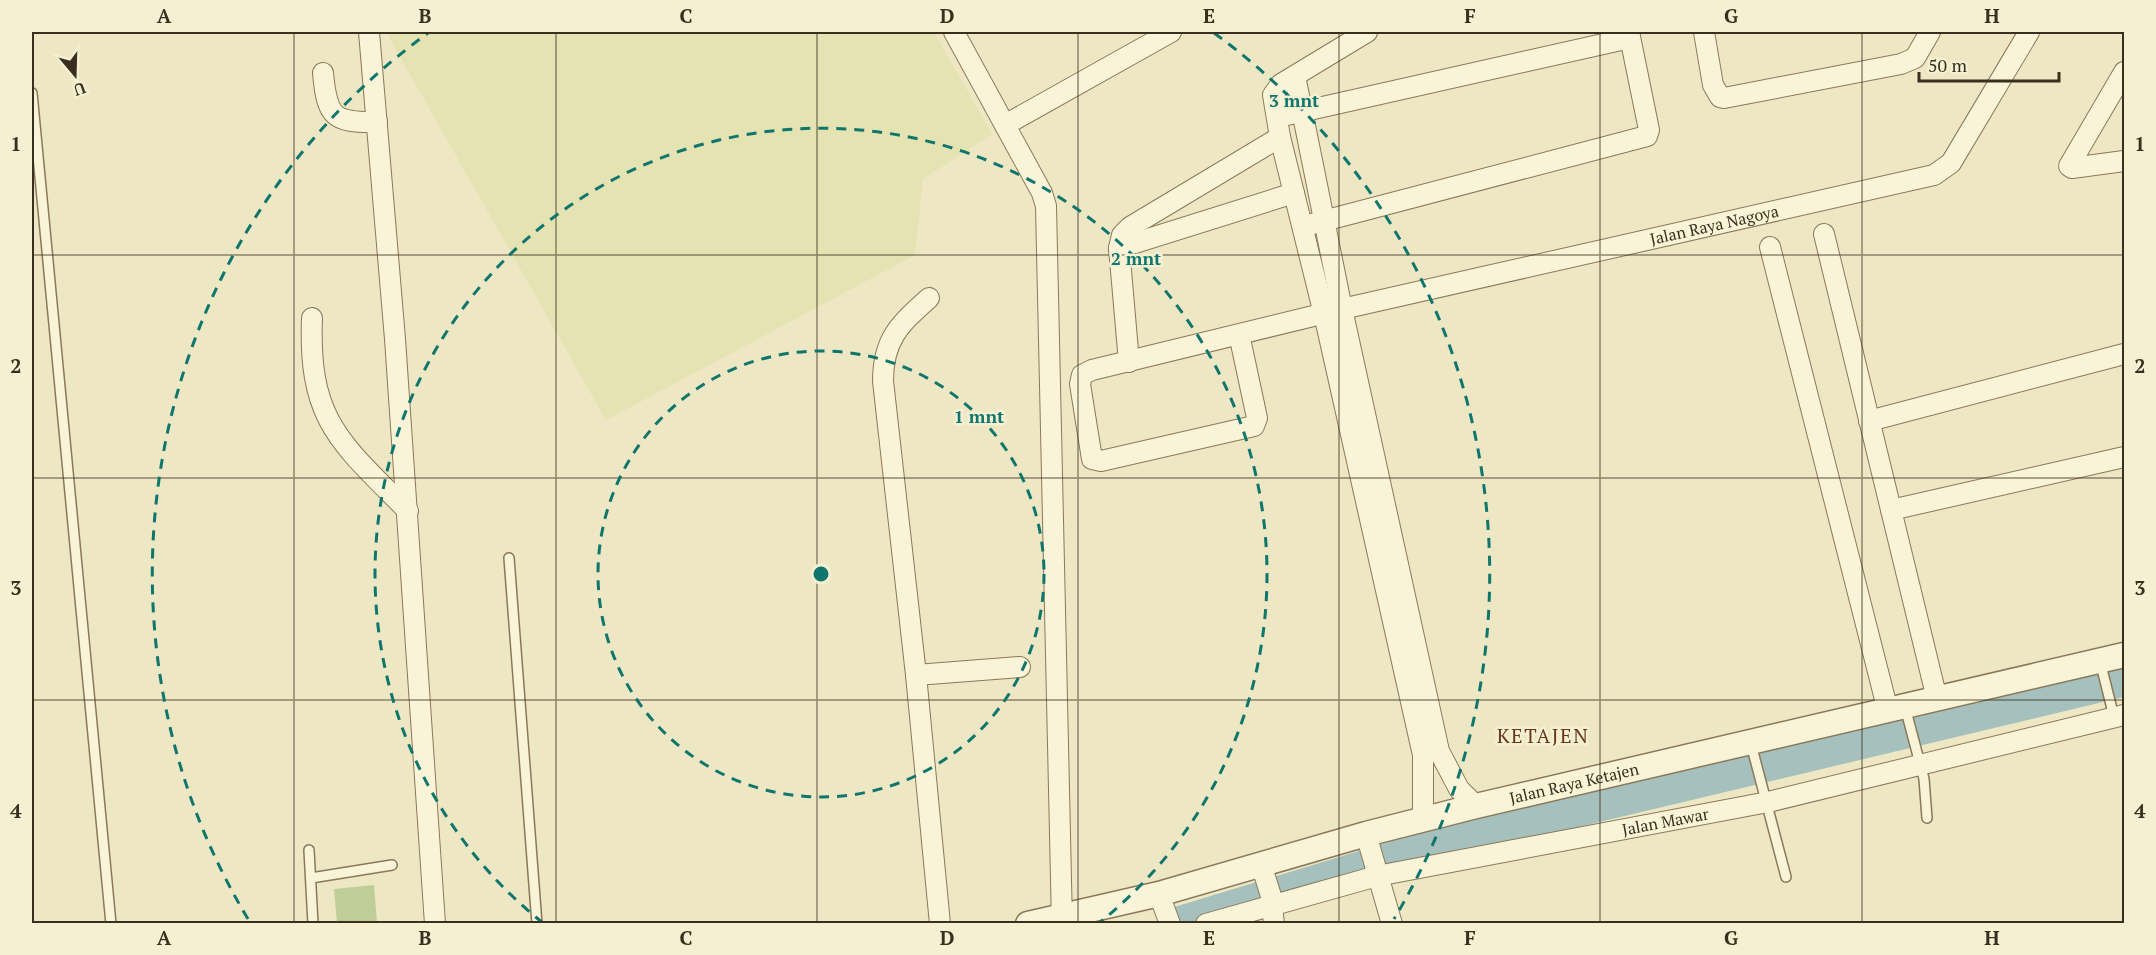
<svg xmlns="http://www.w3.org/2000/svg" width="2156" height="955" font-family="'PT Serif',serif">
	<rect width="100%" height="100%" fill="#eee7c3"/>
	<!-- farmland -->
	<path fill="#e4e3b1" d="M 386,32 L 934,32 L 992,134 L 923,179 L 915,255 L 606,420 Z"/>
	<!-- green -->
	<path fill="#bfcd97" d="M 374,885 L 377,923 L 337,923 L 334,889 Z"/>
	<g fill="none" stroke-linecap="round" stroke-linejoin="round">
		<!-- river -->
		<path stroke="#a6c1bd" stroke-width="33" d="M 1175,924 L 1445,842 L 2124,680"/>
		<defs>
			<path id="service" d="M 32,93 L 111,924
				M 509,558 L 537,924
				M 2100,661 L 2114,717
				M 1905,707 L 1924,779 L 1927,818
				M 1751,744 L 1786,877
				M 309,850 L 313,924
				M 311,878 L 392,865"/>
			<g id="minor">
				<path d="M 369,32 L 395,339 L 435,924"/>
				<path d="M 954,32 L 1042,193 L 1046,206 L 1062,924"/>
				<path d="M 1367,32 L 1281,84 L 1273,95 L 1280,137 L 1324,314 L 1423,755 L 1423,819"/>
				<path d="M 1704,32 L 1713,85 L 1720,97 L 1724,98 L 1901,64 L 1915,58 L 1930,32"/>
				<path d="M 2124,72 L 2069,166 L 2072,168 L 2124,161"/>
				<path d="M 323,73 C 327,117 333,123 377,122"/>
				<path d="M 1295,76 L 1342,309 L 1439,751 L 1459,789 L 1476,806"/>
				<path d="M 1287,115 L 1630,38"/>
				<path d="M 1005,125 L 1171,32"/>
				<path d="M 1312,224 L 1647,136 L 1649,130 L 1629,32"/>
				<path d="M 1824,234 L 1937,699"/>
				<path d="M 1770,247 L 1888,711"/>
				<path d="M 1119,248 L 1294,193"/>
				<path d="M 929,298 C 900,324 883,339 883,381 L 916,675 L 940,924"/>
				<path d="M 312,318 C 308,421 340,442 408,511"/>
				<path id="s1" d="M 1239,334 L 1257,418 L 1254,426 L 1101,461 L 1092,459 L 1080,384 L 1082,375 L 1092,370 L 1342,309 L 1934,175 L 1951,163 L 2029,32"/>
				<path d="M 1129,362 L 1119,248 L 1122,235 L 1130,227 L 1280,137"/>
				<path d="M 1869,421 L 2124,354"/>
				<path d="M 1891,510 L 2124,457"/>
				<path d="M 916,675 L 1020,667"/>
				<path d="M 1366,834 L 1392,924"/>
				<path d="M 1261,864 L 1271,896 L 1274,924"/>
				<path d="M 1159,894 L 1170,924"/>
				<path id="s2" d="M 1206,924 L 1377,876 L 1768,802 L 2124,715"/>
			</g>
			<g id="tertiary">
				<path id="s3" d="M 1028,924 L 1159,894 L 1366,834 L 1476,806 L 2124,655"/>
			</g>
		</defs>
		<!-- service casing -->
		<use href="#service" stroke="#89795a" stroke-width="12"/>
		<!-- minor casing -->
		<use href="#minor" stroke="#89795a" stroke-width="22"/>
		<!-- tertiary casing -->
		<use href="#tertiary" stroke="#89795a" stroke-width="27"/>
		<!-- service -->
		<use href="#service" stroke="#f9f3d7" stroke-width="9"/>
		<!-- minor -->
		<use href="#minor" stroke="#f9f3d7" stroke-width="20"/>
		<!-- tertiary -->
		<use href="#tertiary" stroke="#f9f3d7" stroke-width="24"/>
	</g>
	<!-- grid -->
	<path fill="none" stroke="#392f1e" stroke-width="1.5" stroke-opacity="0.55" d="M 294,32 L 294,924M 556,32 L 556,924M 817,32 L 817,924M 1078,32 L 1078,924M 1339,32 L 1339,924M 1600,32 L 1600,924M 1862,32 L 1862,924M 32,255 L 2124,255M 32,478 L 2124,478M 32,700 L 2124,700"/>
	<!-- distance rings -->
	<g fill="none" stroke="#0f766e" stroke-width="3" stroke-dasharray="10 8">
		<circle cx="821" cy="574" r="223"/>
		<path d="M543 923A446 446 0 1 1 1099 923"/>
		<path d="M248 919A669 669 0 0 1 428 33M1214 33A669 669 0 0 1 1394 919"/>
	</g>
	<g text-anchor="middle" stroke-width="5" stroke-linejoin="round" paint-order="stroke">
		<!-- street labels -->
		<g font-size="16" fill="#392f1e" stroke="#f6f0d3">
			<text dy="6" stroke="none"><textPath href="#s1" startOffset="996">Jalan Raya Nagoya</textPath></text>
			<text dy="6" stroke="none"><textPath href="#s3" startOffset="564">Jalan Raya Ketajen</textPath></text>
			<text dy="6" stroke="none"><textPath href="#s2" startOffset="471">Jalan Mawar</textPath></text>
		</g>
		<!-- quarter labels -->
		<g font-size="20" letter-spacing="1.5" fill="#66361d" stroke="#f6f0d3">
			<text x="1543" y="743">KETAJEN</text>
		</g>
	</g>
	<circle cx="821" cy="574" r="9" fill="#0f766e" stroke="#f6f0d3" stroke-width="3"/>
	<g font-size="18" text-anchor="middle" font-weight="bold" fill="#0f766e" stroke="#f6f0d3" stroke-width="5" stroke-linejoin="round" paint-order="stroke">
		<text x="1294" y="107">3 mnt</text>
		<text x="1136" y="265">2 mnt</text>
		<text x="979" y="423">1 mnt</text>
	</g>
	<!-- border -->
	<rect width="2156" height="955" fill="none" stroke="#f6f0d3" stroke-width="66"/>
	<!-- north arrow -->
	<g transform="translate(75 75) rotate(161)" stroke="#f6f0d3" stroke-width="4.5" paint-order="stroke">
	<path d="M0-4.5L10 22L0 15L-10 22Z" fill="#392f1e"/>
	<text y="-9" font-size="16" font-weight="bold" text-anchor="middle" fill="#392f1e">U</text>
	</g>
	<!-- scale -->
	<path d="M1919 72v9h140v-9" fill="none" stroke="#392f1e" stroke-width="3"/>
	<text x="1928" y="72" font-size="18" fill="#392f1e" stroke="#f6f0d3" stroke-width="4.5" paint-order="stroke">50 m</text>
	<rect x="33" y="33" width="2090" height="889" fill="none" stroke="#392f1e" stroke-width="2"/>
	<g font-size="20" text-anchor="middle" font-weight="bold" fill="#392f1e">
		<text x="164" y="23">A</text>
		<text x="425" y="23">B</text>
		<text x="686" y="23">C</text>
		<text x="947" y="23">D</text>
		<text x="1209" y="23">E</text>
		<text x="1470" y="23">F</text>
		<text x="1731" y="23">G</text>
		<text x="1992" y="23">H</text>
		<text x="16" y="151">1</text>
		<text x="2140" y="151">1</text>
		<text x="16" y="373">2</text>
		<text x="2140" y="373">2</text>
		<text x="16" y="595">3</text>
		<text x="2140" y="595">3</text>
		<text x="16" y="818">4</text>
		<text x="2140" y="818">4</text>
		<text x="164" y="945">A</text>
		<text x="425" y="945">B</text>
		<text x="686" y="945">C</text>
		<text x="947" y="945">D</text>
		<text x="1209" y="945">E</text>
		<text x="1470" y="945">F</text>
		<text x="1731" y="945">G</text>
		<text x="1992" y="945">H</text>
	</g>
</svg>
